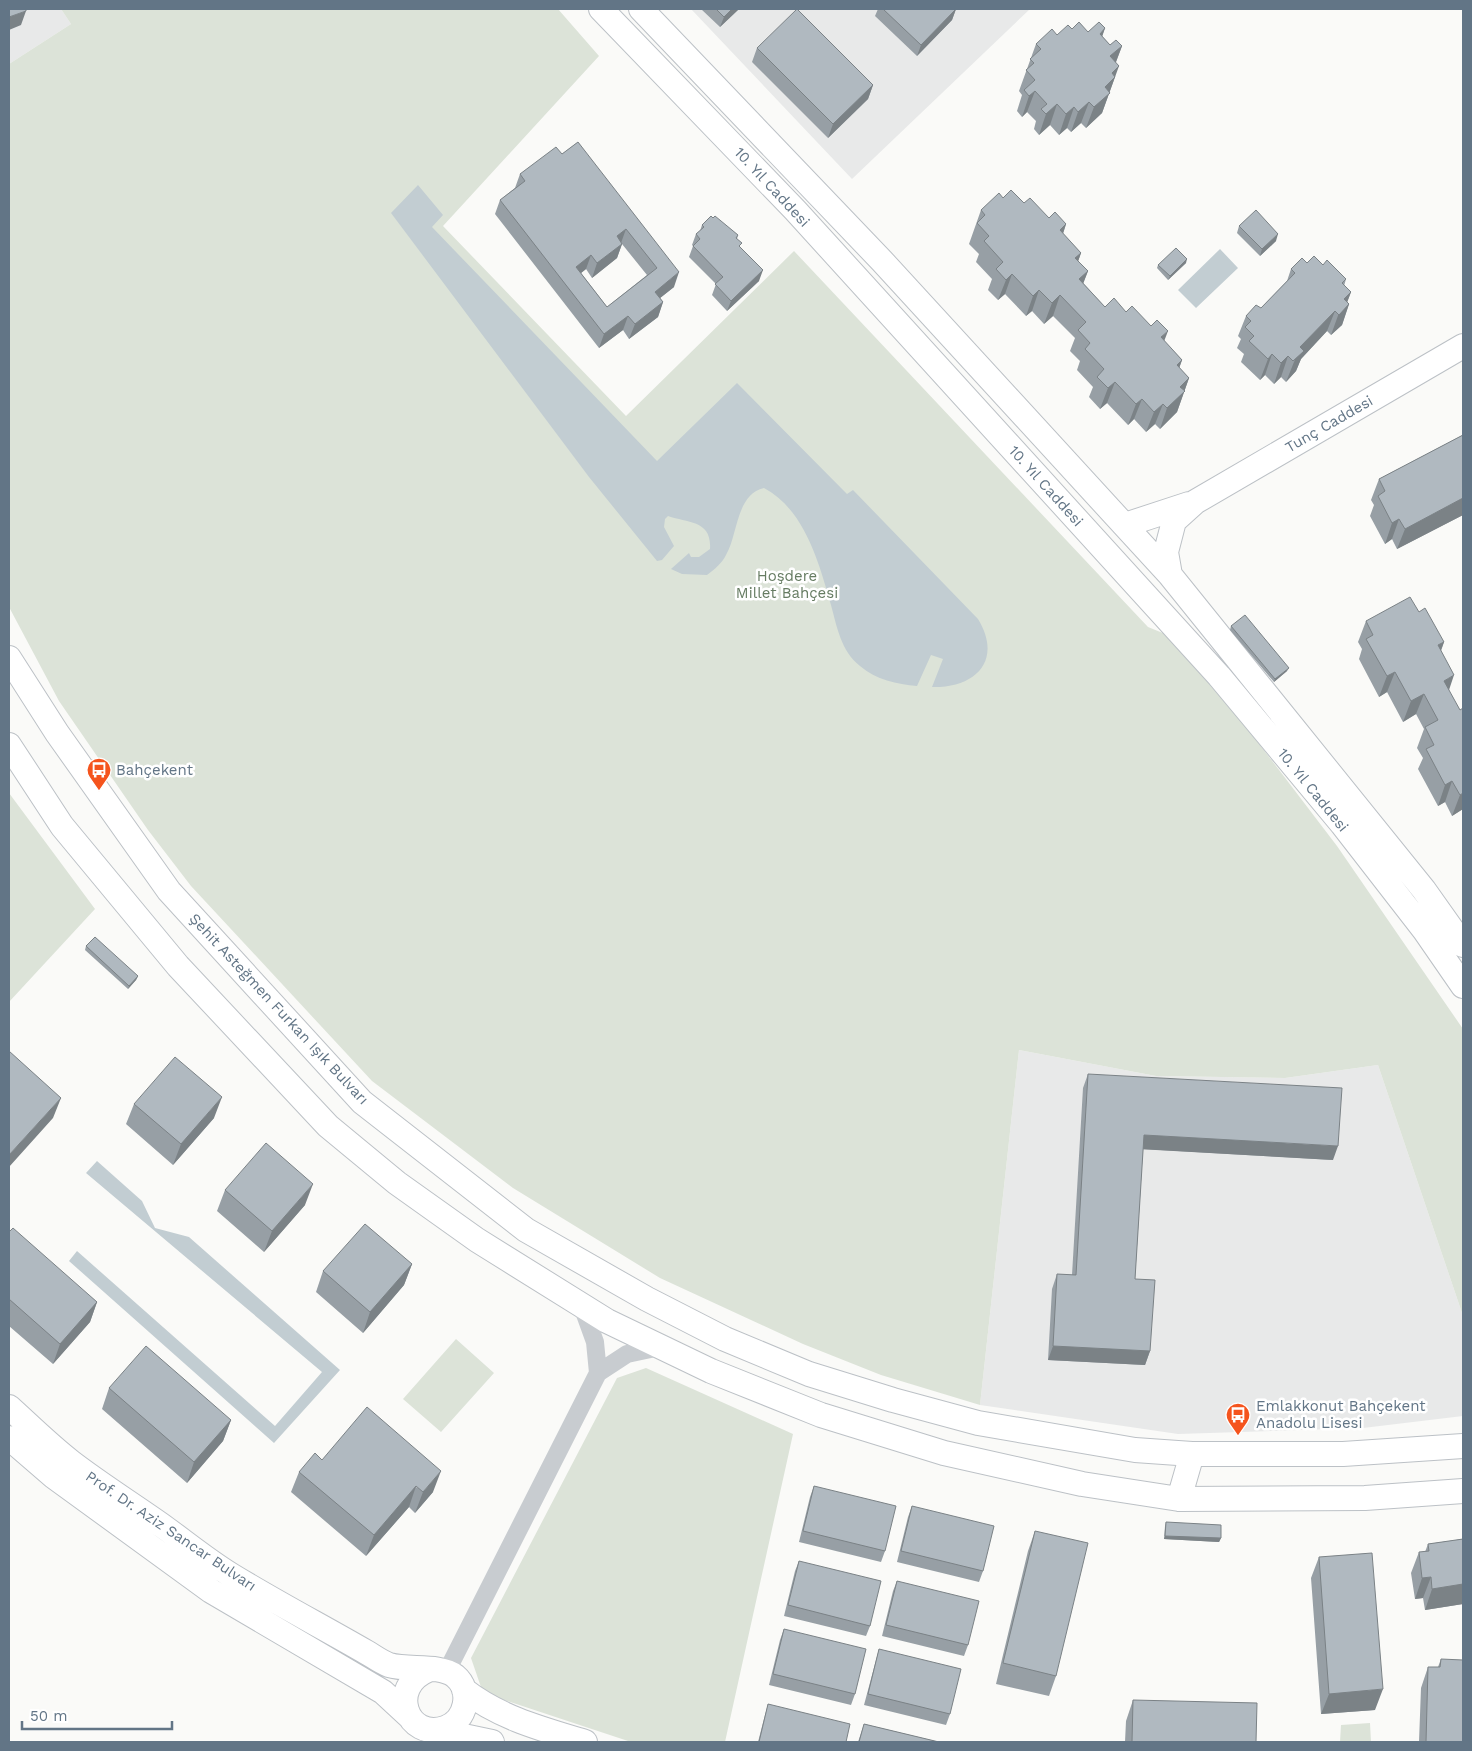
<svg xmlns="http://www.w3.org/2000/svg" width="1472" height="1751" font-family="'Work Sans',sans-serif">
	<rect width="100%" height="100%" fill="#fafaf8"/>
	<!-- built -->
	<path fill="#e8e9e9" d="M 9,9 L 61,9 L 71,24 L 9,64 Z
		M 691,9 L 1030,9 L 852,179 Z
		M 1019,1050 L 1156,1076 L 1285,1078 L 1378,1065 L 1463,1316 L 1463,1416 L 1363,1428 L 1178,1434 L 980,1405 Z"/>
	<!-- green -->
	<path fill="#dce3d8" d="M 61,9 L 558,9 L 599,56 L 443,226 L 626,416 L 794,251 L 1148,627 L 1180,640 L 1337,846 L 1463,1029 L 1463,1316 L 1378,1065 L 1285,1078 L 1156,1076 L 1019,1050 L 980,1405 L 881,1375 L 803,1344 L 660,1278 L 513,1188 L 372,1081 L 191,886 L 148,830 L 59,701 L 9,607 L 9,64 L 71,24 Z
		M 9,793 L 95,909 L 9,1002 Z
		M 456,1339 L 494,1373 L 441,1432 L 403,1399 Z
		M 646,1368 L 793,1434 L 725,1742 L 631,1742 L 483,1693 L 471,1658 L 617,1378 Z
		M 1370,1723 L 1371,1742 L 1340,1742 L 1341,1725 Z"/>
	<!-- water -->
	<path fill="#c2cdd2" d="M 418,185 L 443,215 L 432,227 L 657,461 L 737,383 L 847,494 L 853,490 L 978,619 C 1003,660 976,688 932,687 L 943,659 L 931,655 L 917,686 C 897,684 876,680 860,666 C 841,651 837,627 831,605 C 819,563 805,510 764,488 C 736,494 738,535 726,555 C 722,563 715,569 707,575 L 682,574 L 671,569 L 689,553 L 691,557 L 699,557 L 710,549 C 712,520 688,523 668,516 L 665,519 L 664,527 L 674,546 L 662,560 L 657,561 L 589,477 L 391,213 Z
		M 1220,249 L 1238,268 L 1196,308 L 1178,290 Z
		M 97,1161 L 142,1201 L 155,1228 L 189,1237 L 340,1370 L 274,1443 L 69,1261 L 77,1251 L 275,1426 L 322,1372 L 86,1173 Z"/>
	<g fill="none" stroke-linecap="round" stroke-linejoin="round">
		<defs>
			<path id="secondary" d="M 601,9 L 795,210 L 1219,676 L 1342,824 L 1425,931 L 1463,986
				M 641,9 L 882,261 L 1170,575 L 1424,890 L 1463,945
				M 1125,525 L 1189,504
				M 1170,575 L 1166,552 L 1174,521 L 1195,502 L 1463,346
				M 9,658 L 57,733 L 169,891 L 362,1102 L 526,1230 L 647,1299 L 725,1339 L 809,1374 L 893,1400 L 978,1423 L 1135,1450 L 1192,1454 L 1343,1454 L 1463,1446
				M 9,745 L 62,826 L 178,966 L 328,1126 L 397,1183 L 477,1240 L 607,1321 L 711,1371 L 821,1415 L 944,1453 L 1082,1484 L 1179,1499 L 1365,1498 L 1463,1491
				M 9,1407 C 29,1425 49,1445 71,1462 C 101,1485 133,1505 164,1527 C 186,1543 208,1561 231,1575 C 275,1602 321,1626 366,1652 C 373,1656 381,1662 389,1665 C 408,1671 439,1664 455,1676 C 473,1691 466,1721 445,1728 C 407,1741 387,1687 428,1670
				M 9,1438 L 53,1476 L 211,1591 L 383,1692 L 410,1717
				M 1179,1499 L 1192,1454
				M 464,1690 C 500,1718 542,1729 585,1742
				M 435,1730 L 492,1742"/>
		</defs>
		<!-- secondary casing -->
		<use href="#secondary" stroke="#bcc1c6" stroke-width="26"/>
		<!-- street -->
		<path stroke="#c8ccd0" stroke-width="18" d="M 582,1306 L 595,1342 L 598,1373 L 627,1354 L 660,1347
			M 447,1671 L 598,1373"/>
		<!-- secondary -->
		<use href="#secondary" stroke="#fff" stroke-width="24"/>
	</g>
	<!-- wall -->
	<path fill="#979fa5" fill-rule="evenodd" d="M 701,9 L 739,9 L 720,27 Z
		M 878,9 L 956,9 L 952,20 L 917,56 L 875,16 Z
		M 1105,28 L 1102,36 L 1110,45 L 1122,46 L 1116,62 L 1115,77 L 1102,113 L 1086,128 L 1081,123 L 1071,132 L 1067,128 L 1059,135 L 1050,125 L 1039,135 L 1034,129 L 1036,121 L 1027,112 L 1022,117 L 1017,111 L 1022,95 L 1019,91 L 1036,44 L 1072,29 L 1088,32 Z
		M 757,48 L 873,85 L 868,99 L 828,138 L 752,62 Z
		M 578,142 L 674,287 L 660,298 L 663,302 L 658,317 L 629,339 L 623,330 L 599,348 L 495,214 L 500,200 L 515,188 L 520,174 L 562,154 ZM 622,244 L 647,275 L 607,307 L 581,273 L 586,269 L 592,278 L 617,258 Z
		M 1003,198 L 1024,203 L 1049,218 L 1066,224 L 1063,234 L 1081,253 L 1078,261 L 1088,271 L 1083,283 L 1105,307 L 1126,312 L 1164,341 L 1182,360 L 1179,368 L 1189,378 L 1177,412 L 1160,429 L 1155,424 L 1146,432 L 1134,419 L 1128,425 L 1107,403 L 1100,409 L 1089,397 L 1093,387 L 1077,370 L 1080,361 L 1070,351 L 1075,338 L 1053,316 L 1044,324 L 1032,311 L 1026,316 L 1005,294 L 998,300 L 988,290 L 992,279 L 976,262 L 979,254 L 969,244 L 981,210 Z
		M 713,218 L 738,235 L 737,239 L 740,247 L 759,281 L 727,311 L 712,295 L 716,284 L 689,257 L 693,246 L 692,245 L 696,234 L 700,231 L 702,225 Z
		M 1239,226 L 1276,241 L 1260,256 L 1237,233 Z
		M 1186,263 L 1168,280 L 1157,268 L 1158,265 Z
		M 1307,263 L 1323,265 L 1346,279 L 1344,286 L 1351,292 L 1347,302 L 1349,304 L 1342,325 L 1331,335 L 1327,331 L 1301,359 L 1296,371 L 1286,382 L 1281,377 L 1274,384 L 1265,375 L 1260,380 L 1241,362 L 1244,354 L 1237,348 L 1241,339 L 1238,336 L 1246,316 L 1261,308 L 1287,281 L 1291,269 Z
		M 1463,435 L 1463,515 L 1397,549 L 1392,539 L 1385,544 L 1370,516 L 1374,505 L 1371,500 L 1379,479 Z
		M 1419,612 L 1444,642 L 1441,651 L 1449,690 L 1463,809 L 1452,816 L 1445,802 L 1438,806 L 1418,769 L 1423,758 L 1417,748 L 1424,729 L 1416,714 L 1403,722 L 1387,692 L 1379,697 L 1359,659 L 1362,649 L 1358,642 L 1366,621 Z
		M 1231,626 L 1287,671 L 1274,682 L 1230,630 Z
		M 86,946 L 138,976 L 136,980 L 128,989 L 85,950 Z
		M 1088,1074 L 1333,1160 L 1143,1149 L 1135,1279 L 1150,1351 L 1145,1365 L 1048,1360 L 1052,1289 L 1057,1274 L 1072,1275 L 1083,1088 Z
		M 134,1104 L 214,1118 L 173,1165 L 126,1124 Z
		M 225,1190 L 305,1205 L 264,1252 L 217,1211 Z
		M 9,1232 L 97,1302 L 90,1322 L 53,1364 L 9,1326 Z
		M 412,1264 L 404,1285 L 363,1333 L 316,1292 L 323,1271 Z
		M 109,1388 L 231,1420 L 223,1441 L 187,1483 L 102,1409 Z
		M 322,1460 L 433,1492 L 415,1513 L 409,1507 L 366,1556 L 291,1492 L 299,1472 Z
		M 814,1486 L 885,1551 L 881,1562 L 799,1542 L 810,1497 Z
		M 912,1506 L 983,1571 L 979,1582 L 897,1562 L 908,1517 Z
		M 1166,1522 L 1221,1538 L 1219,1542 L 1164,1539 L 1165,1526 Z
		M 1035,1531 L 1056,1676 L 1049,1696 L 996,1684 L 1028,1551 Z
		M 1463,1539 L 1463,1604 L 1425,1610 L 1423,1598 L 1415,1599 L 1411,1573 L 1419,1552 L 1425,1552 L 1428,1544 Z
		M 1319,1557 L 1375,1710 L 1321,1714 L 1311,1578 Z
		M 799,1561 L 870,1626 L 866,1636 L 784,1616 L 795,1571 Z
		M 897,1581 L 968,1645 L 964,1656 L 882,1636 L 893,1591 Z
		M 784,1629 L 855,1694 L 851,1705 L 769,1685 L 780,1640 Z
		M 879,1649 L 950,1714 L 946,1725 L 864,1705 L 876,1660 Z
		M 1441,1659 L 1463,1742 L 1419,1742 L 1421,1688 L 1428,1667 L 1438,1667 Z
		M 1133,1700 L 1256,1742 L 1125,1742 L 1126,1721 Z
		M 768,1704 L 846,1742 L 758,1742 L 765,1715 Z
		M 864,1724 L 939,1742 L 858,1742 Z"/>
	<!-- shaded-wall -->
	<path fill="#7b8286" d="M 732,9 L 739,9 L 720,27 L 724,17 Z
		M 956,9 L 952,20 L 917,56 L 921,45 Z
		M 26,11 L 21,25 L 9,30 L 9,17 Z
		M 1105,28 L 1098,49 L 1100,34 Z
		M 1122,46 L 1114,67 L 1110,56 Z
		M 1119,66 L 1102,113 L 1086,128 L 1094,107 L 1105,87 L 1112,73 Z
		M 873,85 L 868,99 L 828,138 L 833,124 Z
		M 1035,91 L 1027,112 L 1022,117 L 1029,96 Z
		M 1089,102 L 1081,123 L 1071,132 L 1078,112 Z
		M 1057,104 L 1050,125 L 1039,135 L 1046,114 Z
		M 1074,107 L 1067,128 L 1059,135 L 1066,114 Z
		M 1066,224 L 1059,245 L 1060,230 Z
		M 626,229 L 621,243 L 617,236 Z
		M 1278,234 L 1276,241 L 1260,256 L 1262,249 Z
		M 622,244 L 617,258 L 592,278 L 597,263 Z
		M 1081,253 L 1074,273 L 1075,258 Z
		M 591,255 L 586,269 L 571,281 L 576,267 Z
		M 1187,259 L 1186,263 L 1168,280 L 1170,276 Z
		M 763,270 L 759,281 L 727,311 L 731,301 Z
		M 1088,271 L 1080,292 L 1079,279 Z
		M 679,272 L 674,287 L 650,306 L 655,292 Z
		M 1012,274 L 1005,294 L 998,300 L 1006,280 Z
		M 1039,290 L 1032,311 L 1026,316 L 1033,296 Z
		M 1351,292 L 1345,308 L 1349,304 L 1342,325 L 1331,335 L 1344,299 Z
		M 1060,295 L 1053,316 L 1044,324 L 1052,303 Z
		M 663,302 L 658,317 L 629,339 L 635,324 Z
		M 1335,311 L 1327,331 L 1301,359 L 1296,371 L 1286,382 L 1300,347 Z
		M 628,316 L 623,330 L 599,348 L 604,334 Z
		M 1168,331 L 1160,352 L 1161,337 Z
		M 1272,354 L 1265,375 L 1260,380 L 1268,359 Z
		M 1288,356 L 1281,377 L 1274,384 L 1281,363 Z
		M 1182,360 L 1175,380 L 1177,365 Z
		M 1189,378 L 1177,412 L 1160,429 L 1167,408 L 1180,387 Z
		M 1115,382 L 1107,403 L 1100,409 L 1108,388 Z
		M 1142,399 L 1134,419 L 1128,425 L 1136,404 Z
		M 1163,404 L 1155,424 L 1146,432 L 1154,412 Z
		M 1463,498 L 1463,515 L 1397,549 L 1405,529 Z
		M 1399,519 L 1392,539 L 1385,544 L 1392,523 Z
		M 1444,642 L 1436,663 L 1438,645 Z
		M 1289,668 L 1287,671 L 1274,682 L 1275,679 Z
		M 1395,672 L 1387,692 L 1379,697 L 1387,676 Z
		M 1454,675 L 1447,696 L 1444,681 Z
		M 1424,694 L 1416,714 L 1403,722 L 1411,701 Z
		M 1452,781 L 1445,802 L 1438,806 L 1445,785 Z
		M 1463,793 L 1463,809 L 1452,816 L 1460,795 Z
		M 138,976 L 136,980 L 128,989 L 129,986 Z
		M 222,1097 L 214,1118 L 173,1165 L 181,1144 Z
		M 61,1098 L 53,1118 L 9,1167 L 9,1155 Z
		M 1144,1135 L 1338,1146 L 1333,1160 L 1138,1149 Z
		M 313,1184 L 305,1205 L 264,1252 L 272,1231 Z
		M 412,1264 L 404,1285 L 363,1333 L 370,1312 Z
		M 97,1302 L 90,1322 L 53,1364 L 60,1344 Z
		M 1053,1346 L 1150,1351 L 1145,1365 L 1048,1360 Z
		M 231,1420 L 223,1441 L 187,1483 L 194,1462 Z
		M 441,1471 L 433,1492 L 415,1513 L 423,1492 Z
		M 416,1486 L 409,1507 L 366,1556 L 374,1535 Z
		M 1165,1536 L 1221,1538 L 1219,1542 L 1164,1539 Z
		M 1431,1577 L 1423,1598 L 1415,1599 L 1422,1578 Z
		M 1463,1584 L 1463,1604 L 1425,1610 L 1432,1589 Z
		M 1383,1689 L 1375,1710 L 1321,1714 L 1329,1694 Z"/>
	<!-- building -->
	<path fill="#b0b9c0" stroke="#7b8286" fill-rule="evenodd" d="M 9,9 L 26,9 L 26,11 L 9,17 Z
		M 716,9 L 732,9 L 724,17 Z
		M 797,9 L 873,85 L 833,124 L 757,48 Z
		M 883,9 L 956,9 L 921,45 Z
		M 1079,22 L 1088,32 L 1099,22 L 1105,28 L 1100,34 L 1110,45 L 1116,40 L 1122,46 L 1110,56 L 1119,66 L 1112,73 L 1115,77 L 1105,87 L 1110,93 L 1094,107 L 1089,102 L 1078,112 L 1074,107 L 1066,114 L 1057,104 L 1046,114 L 1041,109 L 1047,104 L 1035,91 L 1029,96 L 1024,90 L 1035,80 L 1026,70 L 1034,63 L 1030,59 L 1041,49 L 1036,44 L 1052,29 L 1057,35 L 1068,25 L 1072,29 Z
		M 578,142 L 679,272 L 655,292 L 663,302 L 635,324 L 628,316 L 604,334 L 500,200 L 525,181 L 520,174 L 556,147 L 562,154 ZM 626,229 L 657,268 L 607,307 L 576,267 L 591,255 L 597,263 L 622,244 L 617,236 Z
		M 1011,190 L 1024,203 L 1030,198 L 1049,218 L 1055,212 L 1066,224 L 1060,230 L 1081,253 L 1075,258 L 1088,271 L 1079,279 L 1105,307 L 1114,298 L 1126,312 L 1132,306 L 1151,326 L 1157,320 L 1168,331 L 1161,337 L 1182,360 L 1177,365 L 1189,378 L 1180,387 L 1185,391 L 1167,408 L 1163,404 L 1154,412 L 1142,399 L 1136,404 L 1115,382 L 1108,388 L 1097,377 L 1104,369 L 1085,349 L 1090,343 L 1078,330 L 1086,322 L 1060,295 L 1052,303 L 1039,290 L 1033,296 L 1012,274 L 1006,280 L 996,269 L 1003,262 L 984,241 L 989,236 L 977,223 L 985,215 L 981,210 L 999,193 L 1003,198 Z
		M 1256,210 L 1278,234 L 1262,249 L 1239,226 Z
		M 711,216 L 713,218 L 715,216 L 738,235 L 736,238 L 742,243 L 739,246 L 763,270 L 731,301 L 715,284 L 723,277 L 693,246 L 700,239 L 696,234 L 704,227 L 702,225 Z
		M 1176,248 L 1187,259 L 1170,276 L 1158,265 Z
		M 1314,256 L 1323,265 L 1327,260 L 1346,279 L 1342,283 L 1351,292 L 1344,299 L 1349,304 L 1339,315 L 1335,311 L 1300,347 L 1304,351 L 1293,361 L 1288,356 L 1281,363 L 1272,354 L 1268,359 L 1249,341 L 1254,336 L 1245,327 L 1251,321 L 1246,316 L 1256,305 L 1261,308 L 1295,273 L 1291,269 L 1302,258 L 1307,263 Z
		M 1463,435 L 1463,498 L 1405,529 L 1399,519 L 1392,523 L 1378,496 L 1385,491 L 1379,479 Z
		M 1410,597 L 1419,612 L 1425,608 L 1444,642 L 1438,645 L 1454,675 L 1444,681 L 1460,710 L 1463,708 L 1463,793 L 1460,795 L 1452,781 L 1445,785 L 1426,749 L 1434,745 L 1425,727 L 1438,720 L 1424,694 L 1411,701 L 1395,672 L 1387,676 L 1366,639 L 1373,635 L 1366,621 Z
		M 1245,615 L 1289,668 L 1275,679 L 1231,626 Z
		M 95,937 L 138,976 L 129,986 L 86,946 Z
		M 9,1051 L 61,1098 L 9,1155 Z
		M 175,1057 L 222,1097 L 181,1144 L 134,1104 Z
		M 1088,1074 L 1342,1088 L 1338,1146 L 1144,1135 L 1135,1279 L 1155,1280 L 1150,1351 L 1053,1346 L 1057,1274 L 1076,1275 Z
		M 266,1143 L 313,1184 L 272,1231 L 225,1190 Z
		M 365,1224 L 412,1264 L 370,1312 L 323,1271 Z
		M 13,1228 L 97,1302 L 60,1344 L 9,1299 L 9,1232 Z
		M 146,1346 L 231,1420 L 194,1462 L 109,1388 Z
		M 367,1407 L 441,1471 L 423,1492 L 416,1486 L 374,1535 L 299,1472 L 315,1453 L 322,1460 Z
		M 814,1486 L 896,1506 L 885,1551 L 803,1531 Z
		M 912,1506 L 994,1526 L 983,1571 L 901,1551 Z
		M 1166,1522 L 1221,1525 L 1221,1538 L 1165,1536 Z
		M 1035,1531 L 1088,1543 L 1056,1676 L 1003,1663 Z
		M 1463,1539 L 1463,1584 L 1432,1589 L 1431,1577 L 1422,1578 L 1419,1552 L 1429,1551 L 1428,1544 Z
		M 1372,1553 L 1383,1689 L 1329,1694 L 1319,1557 Z
		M 799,1561 L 881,1581 L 870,1626 L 788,1605 Z
		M 897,1581 L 979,1601 L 968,1645 L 886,1625 Z
		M 784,1629 L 866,1649 L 855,1694 L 773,1674 Z
		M 879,1649 L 961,1669 L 950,1714 L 868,1694 Z
		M 1441,1659 L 1463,1660 L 1463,1742 L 1426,1742 L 1428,1667 L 1440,1667 Z
		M 1133,1700 L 1257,1703 L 1256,1742 L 1132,1742 Z
		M 768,1704 L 850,1724 L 846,1742 L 759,1742 Z
		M 864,1724 L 939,1742 L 859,1742 Z"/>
	<!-- icons -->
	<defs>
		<symbol id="bus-pin" viewBox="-11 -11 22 30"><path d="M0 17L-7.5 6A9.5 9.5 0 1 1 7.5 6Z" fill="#f5541d" stroke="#fff"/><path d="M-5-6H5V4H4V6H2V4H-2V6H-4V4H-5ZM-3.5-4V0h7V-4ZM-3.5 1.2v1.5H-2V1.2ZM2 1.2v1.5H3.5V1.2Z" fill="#fff"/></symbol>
	</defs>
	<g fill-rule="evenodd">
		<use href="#bus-pin" x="85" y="756" width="28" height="38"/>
		<use href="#bus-pin" x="1224" y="1401" width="28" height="38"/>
	</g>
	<g text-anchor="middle" stroke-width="5" stroke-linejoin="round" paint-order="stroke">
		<!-- street labels -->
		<g font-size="15" fill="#627586" stroke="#fff">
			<text transform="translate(772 187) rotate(47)" y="5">10. Yıl Caddesi</text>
			<text transform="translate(1329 424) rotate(-30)" y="5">Tunç Caddesi</text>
			<text transform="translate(1046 486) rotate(48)" y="5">10. Yıl Caddesi</text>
			<text transform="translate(1313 790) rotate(51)" y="5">10. Yıl Caddesi</text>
			<text transform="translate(279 1009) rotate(47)" y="5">Şehit Asteğmen Furkan Işık Bulvarı</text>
			<text transform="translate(171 1531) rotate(34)" y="5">Prof. Dr. Aziz Sancar Bulvarı</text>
		</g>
		<!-- park labels -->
		<g font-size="15" fill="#667c62" stroke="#fff">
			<text x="787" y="581">Hoşdere<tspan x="787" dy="17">Millet Bahçesi</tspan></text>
		</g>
		<!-- poi labels -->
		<g font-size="15" fill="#627586" stroke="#fff" text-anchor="start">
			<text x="116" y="775">Bahçekent</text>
			<text x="1256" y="1411">Emlakkonut Bahçekent<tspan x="1256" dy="17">Anadolu Lisesi</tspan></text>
		</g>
	</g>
	<!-- border -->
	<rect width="1472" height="1751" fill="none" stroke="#627586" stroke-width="20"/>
	<!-- scale -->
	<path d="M22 1721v8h150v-8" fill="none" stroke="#627586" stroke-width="2.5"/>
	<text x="30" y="1721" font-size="15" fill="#627586" stroke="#ffffff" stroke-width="4" paint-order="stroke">50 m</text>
</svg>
